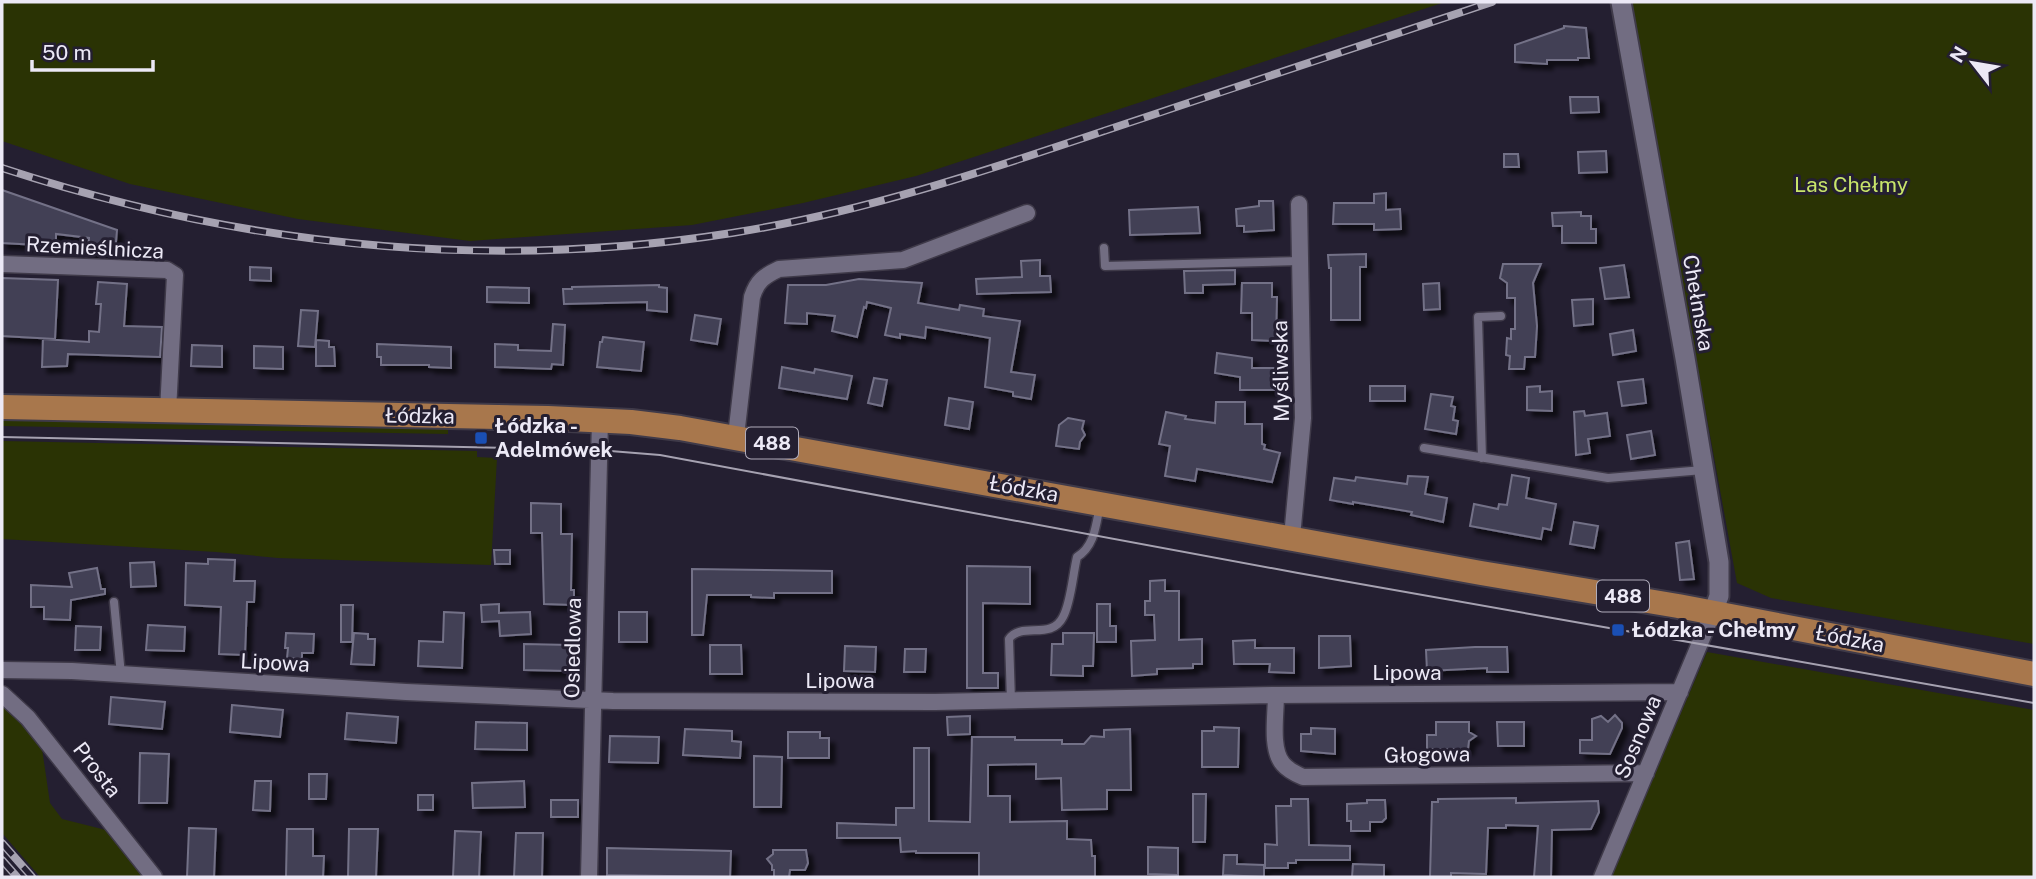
<svg xmlns="http://www.w3.org/2000/svg" width="2036" height="879" font-family="'Public Sans',sans-serif">
<style>
.green{fill:#2a3304}
.building{fill:#424054;stroke:#737187;stroke-width:2;filter:url(#shadow)}
.lines{fill:none;stroke-linecap:round;stroke-linejoin:round}
.service-casing{stroke:#3f3a49;stroke-width:11}
.minor-casing{stroke:#3f3a49;stroke-width:19}
.tertiary-casing{stroke:#3f3a49;stroke-width:23}
.primary-casing{stroke:#3f3a49;stroke-width:28}
.service{stroke:#726d82;stroke-width:8}
.minor{stroke:#726d82;stroke-width:16}
.tertiary{stroke:#726d82;stroke-width:19}
.primary{stroke:#a8774c;stroke-width:24}
.tram{stroke:#a6a2b1;stroke-width:2}
.rail-casing{stroke:#a6a2b1;stroke-width:8}
.rail{stroke:#241f31;stroke-width:5;stroke-dasharray:16;stroke-linecap:butt}
.transit-dot{fill:#1a4fb4;stroke:#241f31;stroke-width:2.5}
.labels{text-anchor:middle;stroke-width:6;stroke-linejoin:round;paint-order:stroke}
.shield{fill:#241f31;stroke:#b0acbb;stroke-width:2}
.shield-label{font-size:19px;font-weight:bold;fill:#ece9f6}
.park-label{font-size:21px;fill:#c8e46a;stroke:#241f31}
.street-label{font-size:21px;fill:#ece9f6;stroke:#241f31}
.poi-label{font-size:21px;font-weight:bold;fill:#ece9f6;stroke:#241f31;text-anchor:start}
</style>
<defs>
<filter id="shadow"><feDropShadow dx="5.5" dy="5.5" stdDeviation="2" flood-color="#0009"/></filter>
</defs>
<rect width="100%" height="100%" fill="#241f31"/>
<!-- green -->
<path class="green" d="M2,2H1445L916,176L803,203L692,225L470,241L298,219L130,184L2,141Z
M1631,2H2034V644L1771,598L1737,583Z
M2,418L448,428V434L2,426Z
M2,441L477,451V457L497,458L491,565L278,558L216,552L2,539Z
M1707,652L2034,710V877H1611Z
M2,701L41,742L50,803L62,819L110,831L144,877H40L2,833Z"/>
<!-- building -->
<path class="building" d="M1564,26L1586,28L1589,58H1578V60H1547V64L1515,62V45L1564,28Z
M1570,97H1598L1599,112L1571,113Z
M1606,151L1607,172L1579,173L1578,152Z
M1504,154H1518L1519,167H1504Z
M2,190L117,230L115,254H88L89,238L56,234V246L2,243Z
M1386,193V210L1400,209L1401,229L1374,230V224H1333L1334,203H1374V194Z
M1259,201H1273L1274,230L1244,232V226H1237L1236,209L1259,206Z
M1198,207L1200,233L1130,235L1129,210Z
M1581,212V216H1591V229H1596V243H1562V226H1553L1552,213Z
M1366,254V267H1360V320H1331V268H1329L1328,255Z
M1040,260V276H1050L1051,292L977,294L976,279L1022,277L1021,261Z
M1503,264H1541L1533,283L1537,326L1535,357H1525L1524,369H1509L1510,356L1506,355L1507,338L1511,339V329H1515V298H1507V283L1500,278Z
M1624,265L1629,297L1605,299L1600,268Z
M250,267L271,268V281L250,280Z
M1235,270V284L1203,285V293H1185L1184,271Z
M2,278L58,280L55,339L2,336Z
M859,279L922,283L918,303L959,310L960,305L984,309L983,316L1020,321L1011,372L1035,375L1031,399L1013,396V392L985,387L990,338L926,327L925,338L900,334V338L885,335L891,308L867,302L866,308L864,307L857,337L832,331L835,316L807,313V324L785,323L788,285H826Z
M98,282L127,284L124,326L162,327L160,357L68,354L67,366L42,367L43,339L89,342V331L99,332L101,304H96Z
M1242,283H1272V297H1277L1276,341L1252,340V313H1241Z
M1439,283L1440,309L1424,310L1423,284Z
M659,285V287L667,288V312L647,310V302L564,304L563,289H572V287Z
M487,287L529,288V303L487,302Z
M1593,299V324L1574,326L1572,300Z
M301,310L318,311L315,347L298,346Z
M695,315L721,319L717,344L691,340Z
M553,324L565,325L563,365L552,364L551,369L495,367V344L518,345V350L551,351Z
M1633,330L1636,351L1613,355L1610,334Z
M603,337L644,342L641,371L597,367L600,342H602Z
M316,340L329,341V347H334L335,366H316Z
M377,344L451,347V368L429,367V365H381V357H377Z
M192,345L222,346V367L191,366Z
M254,346L283,347V369L254,368Z
M1217,353L1252,358V368H1276V390H1240V377L1215,373Z
M782,367L814,373L815,369L852,376L847,399L779,388Z
M874,378L887,380L882,406L868,403Z
M1643,379L1646,403L1622,406L1618,382Z
M1370,386H1405V401H1370Z
M1540,386V392L1552,391V411L1527,410V387Z
M1431,394L1453,397L1451,406L1455,407L1453,420L1458,421L1456,434L1425,429Z
M949,398L973,402L969,429L945,425Z
M1216,402H1245V424H1262V444L1265,445L1264,449L1280,453L1272,482L1197,469L1195,481L1165,476L1170,446L1159,444L1166,412L1186,416L1185,419L1215,423Z
M1584,411L1585,416L1607,413L1610,436L1588,439L1590,453L1576,455L1574,412Z
M1068,418L1084,421L1082,429L1085,435L1080,442L1079,449L1056,446L1059,425Z
M1651,431L1655,455L1631,459L1627,435Z
M1512,475L1529,478L1526,498L1556,504L1551,530L1543,528L1541,539L1470,526L1474,504L1498,509L1499,504L1507,505Z
M1408,476L1428,477L1425,494L1447,498L1443,522L1411,515L1412,512L1353,502V504L1330,500L1334,478L1355,481L1356,477L1407,484Z
M531,503L561,504V534H572L571,590H574V605L544,604L542,533H531Z
M1574,522L1598,526L1594,548L1570,544Z
M1689,541L1694,579L1680,580L1676,543Z
M494,550H510V564H495Z
M208,559L235,560L234,581H255L254,602H247L245,655L219,654L221,607L185,605L186,563L208,564Z
M154,562L156,586L131,587L130,563Z
M967,566L1030,567V604L983,603V673H998V688H967Z
M97,568L101,589H105V594L71,600L70,620L44,619V607H31V585L72,587L69,573Z
M692,569L832,571V593H774V598L751,597V595H707L703,635H692Z
M1165,580V591H1179V640L1202,639V664H1193V668L1157,669V674L1132,676L1131,641L1155,640L1154,615H1145V601H1150V581Z
M499,604V613L530,612L531,634L500,636L499,621L482,622L481,605Z
M1097,604H1110V626H1116V642H1097Z
M341,605H353L352,642H341Z
M444,612L464,613L462,668L418,666L419,641L443,642Z
M619,612H647V642H619Z
M148,625L185,627L184,651L146,650Z
M76,626L101,627L100,650H75Z
M286,633L314,634L313,653H302V659L287,658L288,648H285Z
M354,633L368,634V639H375L374,665L351,664Z
M1063,633H1094L1093,666H1083V676L1051,675L1052,644H1063Z
M1319,636H1350L1351,666L1319,668Z
M1255,640V648H1294V673L1269,672L1270,664H1234L1233,641Z
M524,644L570,645L569,671L524,670Z
M710,645H741L742,674H710Z
M845,646L876,647L875,672L844,671Z
M1475,647H1507L1508,672H1487V668L1427,671L1426,650Z
M905,649H926L925,672H904Z
M111,697L165,702L162,729L109,724Z
M232,705L283,710L280,737L230,732Z
M347,713L398,717L396,743L345,739Z
M1615,715L1622,723V728L1610,754L1580,753V740H1592V719L1601,716L1608,722Z
M970,716V734L948,735L947,717Z
M476,722L527,723V750L475,749Z
M1436,722H1469V732L1476,736L1469,741L1468,749H1427V735H1436Z
M1497,722H1524V746H1498Z
M1214,727L1239,728L1238,767H1202V731H1214Z
M1311,728L1335,729V754L1301,751V734H1311Z
M685,729L732,731V741L741,742L740,758L683,755Z
M1130,729L1131,790H1107V809L1062,810L1061,778L1036,779V764L988,765V796H1010V822L1067,821V839L1091,840L1092,856H1095V877H979V853H916V851L901,852L900,838H837V823L896,825V808H914V748H929V821L970,822L972,737H1015V740H1062V744H1084L1091,736L1104,737V730Z
M788,732H820V738H829V758H788Z
M610,736L659,737L658,763L609,762Z
M140,753L169,754L167,803H139Z
M754,756L782,757L781,807H754Z
M309,774H327L326,799H309Z
M255,781H271L270,811L253,810Z
M524,781L525,807L473,808L472,783Z
M1193,794H1206L1205,842H1193Z
M418,795H433V810H418Z
M1516,798V803L1598,801L1599,812L1591,829L1552,830L1551,877H1534L1538,826L1506,825V828H1488L1486,874L1451,873V877H1430L1432,802H1438V799Z
M1291,799H1308L1309,845L1350,846V860H1296V863H1288V868H1265V844L1277,845L1276,806H1291Z
M551,800H578V817H551Z
M1367,800H1385L1386,818L1382,822H1370V831H1351V821H1347V804L1367,803Z
M189,828L216,829L214,877H187Z
M287,829H313V856H324L323,877H286Z
M349,829H378L376,877H348Z
M455,831L481,832L479,877H453Z
M516,833H543L542,877H514Z
M1148,847L1178,848V875L1148,874Z
M607,848L731,851L730,877L607,875Z
M773,850H806L808,863L805,870H790L789,877H774V870H772V865L767,859L773,854Z
M1224,855H1237V864L1264,865V877L1223,875Z
M1353,864L1384,865V877H1352Z"/>
<g class="lines">
<!-- service casing -->
<g class="service-casing">
<path id="service" d="M1104,248L1105,266L1300,261
M1424,448L1608,478L1703,470
M1482,458L1478,317L1501,316
M114,602L121,675
M1011,701L1009,639C1022,621 1051,641 1063,617C1071,603 1073,573 1077,557C1095,546 1096,524 1100,505"/>
</g>
<!-- minor casing -->
<g class="minor-casing">
<path id="minor" d="M2,264L167,270L175,275L168,411
M736,436L752,297C757,281 764,276 779,269L903,260L1027,213
M1292,537L1303,418L1299,204
M2,670L72,671L406,692L613,701L935,702L1276,695L1680,692
M2,694L28,718L154,877
M1276,695C1276,715 1270,749 1283,764C1288,770 1296,774 1303,777L1646,773
M589,877L600,420
M1602,877L1713,612"/>
</g>
<!-- tertiary casing -->
<g class="tertiary-casing">
<path id="tertiary" d="M1621,2L1685,358L1719,562V596L1713,612"/>
</g>
<!-- primary casing -->
<g class="primary-casing">
<path id="primary" d="M2,407L548,418L631,422L680,428L1481,573L1678,606L2034,674"/>
</g>
<!-- service -->
<use href="#service" class="service"/>
<!-- minor -->
<use href="#minor" class="minor"/>
<!-- tertiary -->
<use href="#tertiary" class="tertiary"/>
<!-- primary -->
<use href="#primary" class="primary"/>
<!-- tram -->
<path class="tram" d="M2,437L598,450L660,455L1298,573L2034,703"/>
<!-- rail casing -->
<g class="rail-casing">
<path id="rail" d="M2,168C241,246 483,272 732,233C860,213 982,172 1104,131C1234,88 1363,45 1492,2
M2,843L32,877
M2,860L17,877"/>
</g>
<!-- rail -->
<use href="#rail" class="rail"/>
</g>
<!-- markers -->
<g class="transit-dot">
<rect x="474" y="431" width="14" height="14" rx="3.5"/>
<rect x="1611" y="623" width="14" height="14" rx="3.5"/>
</g>
<g class="labels">
<!-- shield labels -->
<g class="shield">
<rect x="746" y="427.5" width="52" height="31" rx="5"/>
<rect x="1597" y="580.5" width="52" height="31" rx="5"/>
</g>
<g class="shield-label">
<text x="772" y="450">488</text>
<text x="1623" y="603">488</text>
</g>
<!-- park labels -->
<g class="park-label">
<text x="1851" y="192">Las Chełmy</text>
</g>
<!-- street labels -->
<g class="street-label">
<text transform="translate(95 248) rotate(3)" y="7">Rzemieślnicza</text>
<text transform="translate(1698 303) rotate(80)" y="7">Chełmska</text>
<text transform="translate(1281 371) rotate(-91)" y="7">Myśliwska</text>
<text transform="translate(420 416) rotate(1)" y="7">Łódzka</text>
<text transform="translate(1024 489) rotate(10)" y="7">Łódzka</text>
<text transform="translate(1850 639) rotate(11)" y="7">Łódzka</text>
<text transform="translate(573 648) rotate(-89)" y="7">Osiedlowa</text>
<text transform="translate(275 663) rotate(3)" y="7">Lipowa</text>
<text x="1407" y="680">Lipowa</text>
<text x="840" y="688">Lipowa</text>
<text transform="translate(1638 737) rotate(-67)" y="7">Sosnowa</text>
<text transform="translate(1427 755) rotate(-1)" y="7">Głogowa</text>
<text transform="translate(97 770) rotate(52)" y="7">Prosta</text>
</g>
<!-- poi labels -->
<g class="poi-label">
<text x="495" y="433">Łódzka -<tspan x="495" dy="24">Adelmówek</tspan></text>
<text x="1632" y="637">Łódzka - Chełmy</text>
</g>
</g>
<!-- border -->
<rect width="2036" height="879" fill="none" stroke="#ece9f6" stroke-width="7"/>
<!-- north arrow -->
<g transform="translate(1973 63) rotate(301)" stroke="#241f31" stroke-width="5" paint-order="stroke">
<path d="M0-5L12 26L0 18L-12 26Z" fill="#ece9f6"/>
<text y="-10" font-size="19" font-weight="bold" text-anchor="middle" fill="#ece9f6">N</text>
</g>
<!-- scale -->
<path d="M32 60v10h121v-10" fill="none" stroke="#ece9f6" stroke-width="3.5"/>
<text x="42" y="60" font-size="21" fill="#ece9f6" stroke="#241f31" stroke-width="5" paint-order="stroke">50 m</text>
</svg>
